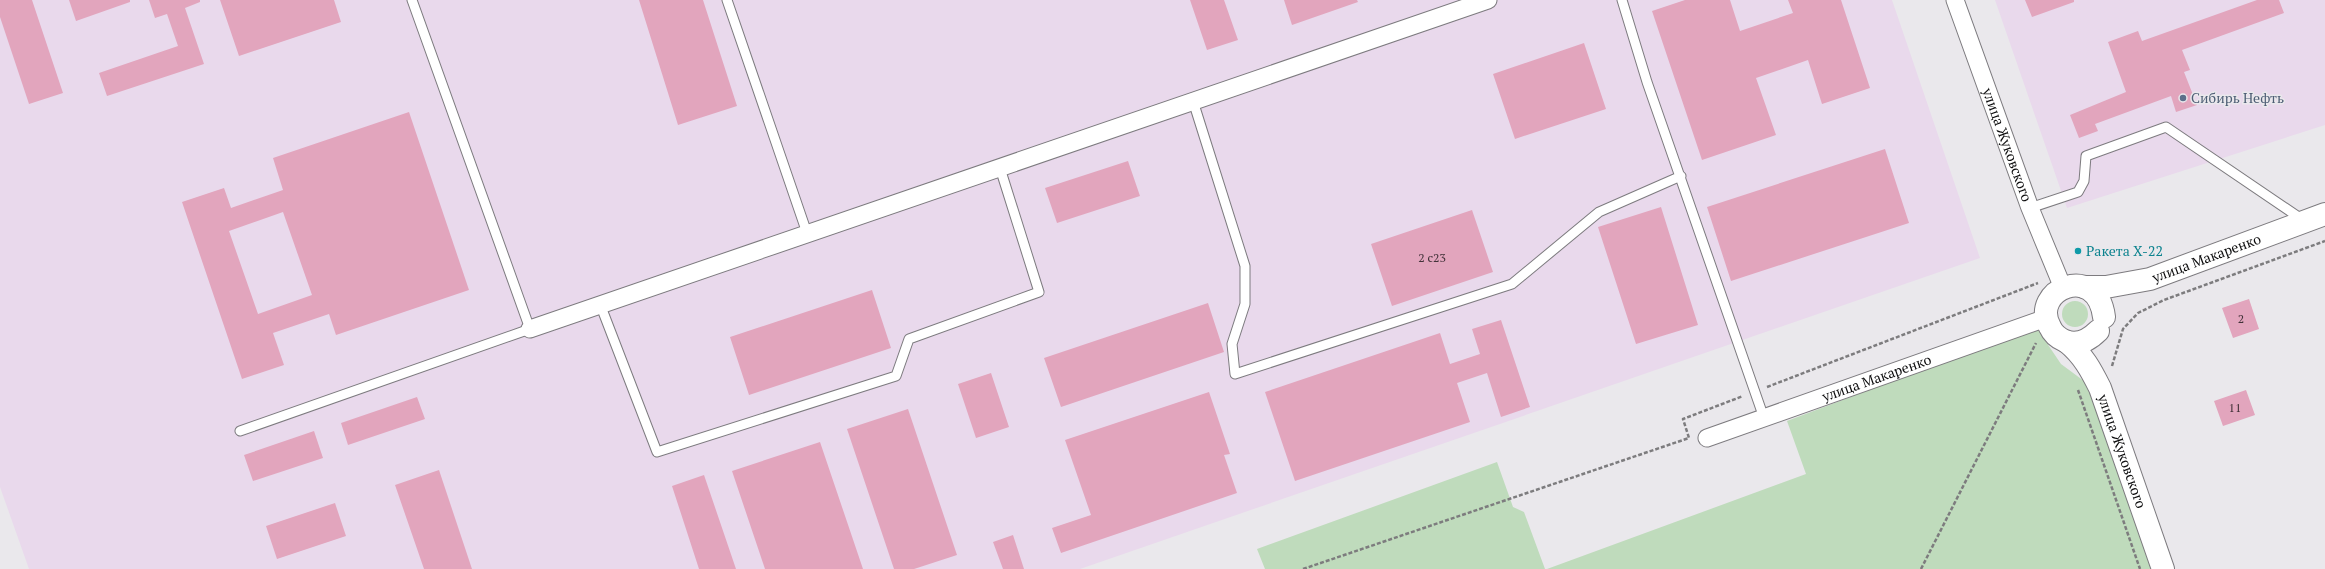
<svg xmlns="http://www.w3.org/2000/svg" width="2325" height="569" font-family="'PT Serif',serif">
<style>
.industrial{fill:#e9d9ec}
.green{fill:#bfdbbc}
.building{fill:#e2a5bd;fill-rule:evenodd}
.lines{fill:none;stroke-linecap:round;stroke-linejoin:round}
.lane-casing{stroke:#7d7b7f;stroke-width:11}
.street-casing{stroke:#7d7b7f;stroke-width:19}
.secondary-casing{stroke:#7d7b7f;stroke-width:24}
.path{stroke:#7d7c7e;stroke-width:2.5;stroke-dasharray:4 2;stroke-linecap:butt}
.lane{stroke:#fff;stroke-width:9}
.street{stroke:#fff;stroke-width:17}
.secondary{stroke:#fff;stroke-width:22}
.service-dot{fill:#5c6f8a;stroke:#eae8ec;stroke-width:1.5}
.culture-dot{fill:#0f9aa8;stroke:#eae8ec;stroke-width:1.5}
.labels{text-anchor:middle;stroke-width:3;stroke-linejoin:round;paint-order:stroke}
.number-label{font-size:12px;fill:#423239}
.service-label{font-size:14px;fill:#4e5e75;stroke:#eae8ec;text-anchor:start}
.street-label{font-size:14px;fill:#0c0c0d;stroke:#eae8ec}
.culture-label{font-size:14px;fill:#0d838f;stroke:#eae8ec;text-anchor:start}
</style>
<rect width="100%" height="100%" fill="#eae8ec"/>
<!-- industrial -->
<path class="industrial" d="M0,0H1892L1980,258L1080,569H29L0,487Z
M1995,0H2325V125L2067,208Z"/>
<!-- green -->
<path class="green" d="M2062 314a13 13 0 1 1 26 0a13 13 0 1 1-26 0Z
M2036,327L2061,364L2088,384L2151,569H1547L1806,474L1787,421Z
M1497,462L1513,507L1524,512L1545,569H1265L1257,549Z"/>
<!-- building -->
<path class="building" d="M0,0H32L63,93L29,104L0,17Z
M69,0H130V2L76,21Z
M149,0H200V2L185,8L204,64L107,96L99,73L178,46L167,14L155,18Z
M220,0H334L341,22L239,56Z
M639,0H703L737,106L678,125Z
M1190,0H1224L1238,40L1207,50Z
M1284,0H1357L1358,2L1292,25Z
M1685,0H1730L1740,31L1793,13L1788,0H1841L1870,88L1822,104L1808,60L1756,78L1776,135L1702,160L1652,11Z
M2025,0H2074V2L2032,17Z
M2257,0H2279L2284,13L2182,50L2190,70L2184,72L2197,105L2176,112L2171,96L2095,124L2098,131L2079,138L2070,115L2126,92L2108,42L2138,31L2142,41Z
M1584,43L1606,109L1515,139L1493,74Z
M409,112L469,290L336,335L329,314L273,333L284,365L242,379L182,202L224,188L231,208L283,190L273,158ZM283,212L312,295L258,314L229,231Z
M1885,149L1909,223L1731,281L1707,207Z
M1128,161L1140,196L1057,223L1045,188Z
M1661,207L1698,325L1636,344L1598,227Z
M1472,210L1493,272L1392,306L1371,244Z
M872,290L891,348L749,395L730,337Z
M2249,299L2259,329L2233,338L2222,308Z
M1208,303L1224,352L1061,407L1044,358Z
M1501,320L1530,407L1501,417L1487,373L1457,383L1470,422L1295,481L1265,392L1440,333L1450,364L1480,354L1472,329Z
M991,373L1009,427L976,438L958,384Z
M2246,390L2255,415L2223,426L2214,401Z
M1209,392L1230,454L1224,455L1237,493L1061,553L1052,528L1091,515L1065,440Z
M417,397L425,419L348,445L341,423Z
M908,409L957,555L914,569H894L847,429Z
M314,431L323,458L253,481L244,455Z
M820,442L863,569H765L732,471Z
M439,470L472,569H424L395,485Z
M704,475L736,569H699L672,486Z
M335,503L346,536L277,559L266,526Z
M1013,535L1024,569H1003L993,542Z"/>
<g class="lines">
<!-- lane casing -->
<g class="lane-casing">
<path id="lane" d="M727,0L807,233
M1622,0L1647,82L1764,418
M1193,101L1245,266V304L1232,344L1235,374L1512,284L1599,212L1681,176
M2030,208L2078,192L2084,181L2086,156L2166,127L2303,220
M600,304L657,452L896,376L909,339L1039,292L1000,168
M240,431L530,329L412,0"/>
</g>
<!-- street casing -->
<g class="street-casing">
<g id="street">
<path id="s1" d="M1955,0L2030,208L2063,288"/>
<path d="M530,329L1488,0"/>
<path id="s2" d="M1707,438L2046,318"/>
</g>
</g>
<!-- secondary casing -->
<g class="secondary-casing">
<g id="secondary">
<path id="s3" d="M2084,287H2106L2150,279L2325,214"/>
<path d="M2098,331C2089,340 2078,346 2065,341C2058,338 2053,334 2050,327C2029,290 2097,261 2104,317"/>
<path id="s4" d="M2067,342C2083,355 2091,370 2100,388L2163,569"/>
</g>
</g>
<!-- path -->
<path class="path" d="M2112,366L2123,329L2138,313L2164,300L2325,241
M1767,387L2038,283
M2078,390L2140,569
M1303,569L1689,438L1683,419L1743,396
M1921,569L2036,343"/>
<!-- lane -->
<use href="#lane" class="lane"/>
<!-- street -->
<use href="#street" class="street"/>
<!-- secondary -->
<use href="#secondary" class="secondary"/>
</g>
<!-- markers -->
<circle class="service-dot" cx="2183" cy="98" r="4"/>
<circle class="culture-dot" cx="2078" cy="251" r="4"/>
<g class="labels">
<!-- number labels -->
<g class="number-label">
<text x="1432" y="262">2 с23</text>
<text x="2241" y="323">2</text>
<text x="2235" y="412">11</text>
</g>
<!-- service labels -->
<g class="service-label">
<text x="2191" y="103">Сибирь Нефть</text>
</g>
<!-- street labels -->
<g class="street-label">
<text dy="5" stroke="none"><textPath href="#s1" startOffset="154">улица Жуковского</textPath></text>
<text dy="5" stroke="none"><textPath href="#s3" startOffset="127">улица Макаренко</textPath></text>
<text dy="5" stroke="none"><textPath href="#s2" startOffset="180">улица Макаренко</textPath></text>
<text dy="5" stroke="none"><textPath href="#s4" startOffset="124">улица Жуковского</textPath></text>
</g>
<!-- culture labels -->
<g class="culture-label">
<text x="2086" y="256">Ракета Х-22</text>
</g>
</g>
</svg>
